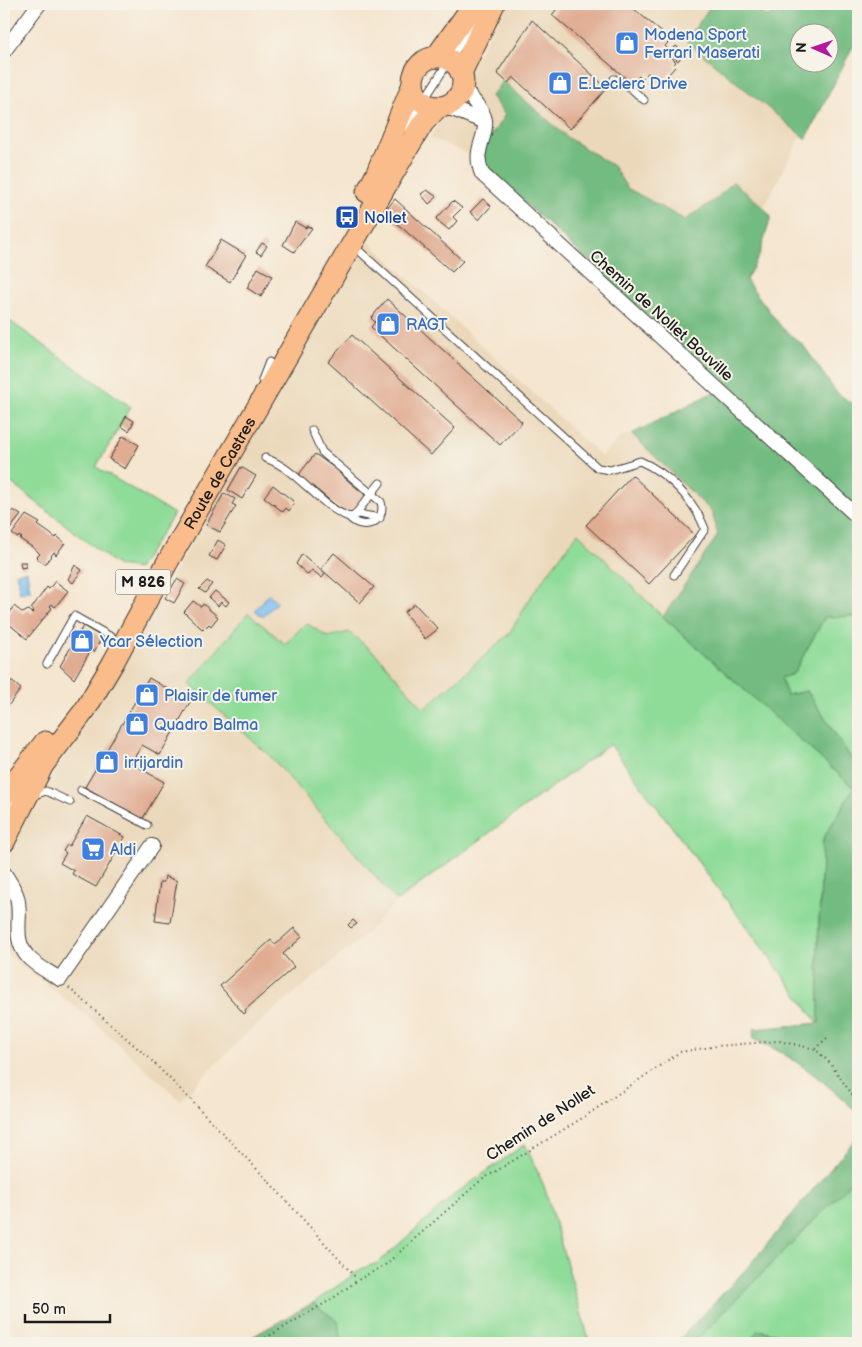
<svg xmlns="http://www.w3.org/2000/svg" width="862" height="1347" font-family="'Balsamiq Sans',sans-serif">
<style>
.built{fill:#ebd8ba}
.green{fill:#8fdc99;stroke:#567c5a}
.forest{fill:#73bc81;stroke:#486c4e;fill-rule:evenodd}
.water{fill:#7abdf0;stroke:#4b6c86}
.building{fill:#e0ac92}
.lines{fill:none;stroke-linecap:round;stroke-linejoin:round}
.service-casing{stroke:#3d3a37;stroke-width:9}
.minor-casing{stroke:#3d3a37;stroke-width:16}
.primary-casing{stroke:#3d3a37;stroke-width:23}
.path{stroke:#3d3a37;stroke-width:2;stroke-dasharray:1 4;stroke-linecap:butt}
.service{stroke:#fff;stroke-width:7}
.minor{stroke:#fff;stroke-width:14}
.primary{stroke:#f9bc8a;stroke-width:21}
.labels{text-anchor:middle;stroke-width:4;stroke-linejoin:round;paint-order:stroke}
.shield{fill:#f7f3e8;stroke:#5e5c59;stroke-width:1}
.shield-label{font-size:15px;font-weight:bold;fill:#1c1c1c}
.shop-label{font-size:16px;fill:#366cbe;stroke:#f7f3e8;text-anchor:start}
.transit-label{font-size:16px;fill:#164399;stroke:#f7f3e8;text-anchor:start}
.street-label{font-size:16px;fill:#1c1c1c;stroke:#f7f3e8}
</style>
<rect width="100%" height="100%" fill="#f7f3e8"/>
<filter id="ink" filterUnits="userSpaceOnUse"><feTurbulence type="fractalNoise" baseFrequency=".02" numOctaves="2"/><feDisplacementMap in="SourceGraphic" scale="10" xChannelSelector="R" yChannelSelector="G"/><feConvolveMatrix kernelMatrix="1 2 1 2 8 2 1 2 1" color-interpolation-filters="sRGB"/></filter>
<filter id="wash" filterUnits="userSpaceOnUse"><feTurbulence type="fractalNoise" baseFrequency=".0096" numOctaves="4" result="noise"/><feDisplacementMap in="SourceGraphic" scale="20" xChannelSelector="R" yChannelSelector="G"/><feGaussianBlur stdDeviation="1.12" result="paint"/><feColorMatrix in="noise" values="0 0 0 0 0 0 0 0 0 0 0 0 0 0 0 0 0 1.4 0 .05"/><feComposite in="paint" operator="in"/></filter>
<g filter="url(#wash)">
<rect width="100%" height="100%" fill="#f5e6d0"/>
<!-- built -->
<path class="built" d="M506,4H712L686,41L801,136L764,207L759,205L733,183L716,199L686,220L627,188L613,166L568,138L503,82L505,115L489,139L482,160L430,138Z
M744,4H777L769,17Z
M367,240L602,457L621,436L632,434L712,512L718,535L663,617L578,533L534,592L509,634L424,710L377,655L328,637L285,644L247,613L189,684L272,758L397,901L359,940L249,1031L180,1100L93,1021L4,951V865L18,831L90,716Z"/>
<!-- green -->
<path class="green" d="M4,317L131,407L96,467L174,514L138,569L118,566L4,477Z
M578,533L663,617L854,788L823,839L818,942L819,1024L610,744L397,901L272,758L189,684L248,613L285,644L306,623L328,637L349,632L377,655L424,709L509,634L534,592Z
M858,616V762L857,767L807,691L787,695L780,678L793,674L825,617Z
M525,1144L544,1186L590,1343H341L337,1321L313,1303L363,1268L378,1263L455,1194Z
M858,1173V1343H785L778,1334L758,1331L748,1343H694Z"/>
<!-- forest -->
<path class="forest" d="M712,4H744L769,17L777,4H858V41L851,50L806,139L686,41ZM800,32H830V62H800Z
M503,81L568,138L613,166L627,188L685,220L716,199L733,182C745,193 762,203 771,217L759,256L746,280L782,328L803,345L836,392L858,408V510L544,220L492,175L482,160L489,139L505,115L491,96Z
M714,392L858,513V616L825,617L793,674L781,678L787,695L807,691L858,769V933L850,938C854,951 854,962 858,975V1113C826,1083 795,1056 753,1039L754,1029L819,1023L818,942L823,839L854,788L663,617L718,535L712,512L632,434Z
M858,1136V1173L846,1188L694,1343H676L747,1268Z
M313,1303L338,1321L341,1343H241Z
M758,1330L778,1334L785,1343H748Z"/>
<!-- water -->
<path class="water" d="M27,571L30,591L20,593L16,573Z
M269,594L277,602L263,617L255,610Z"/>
<g id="blocks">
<!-- building -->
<path class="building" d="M561,4H628L671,40L665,46L668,49L666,52L676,62L673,65L675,67L661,83L648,73L642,79L639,76L637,78L640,81L635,86L552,15Z
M532,20L607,88L570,129L513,77L508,83L497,73Z
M676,46L684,53L678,61L670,53Z
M427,190L437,197L429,204L421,194Z
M395,199L463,261L452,272L384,212Z
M483,199L491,206L479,220L470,212Z
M453,201L462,208L453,217L457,221L449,230L436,219Z
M295,222L306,228L307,226L312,228L294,252L283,245Z
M221,240L246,255L230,282L205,267Z
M262,243L267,246L261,255L256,252Z
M258,268L272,276L261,297L247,288Z
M387,299L522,422L500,445L371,327L375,322L371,318Z
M352,335L455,428L431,455L328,362Z
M126,416L134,421L129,431L121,426Z
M123,436L139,445L125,469L109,459Z
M315,454L340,472L339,473L364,494L365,497L352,513L347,511L345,513L300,476V473Z
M241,467L256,476L242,499L228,490Z
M632,475L695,535L649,584L586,525Z
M273,485L293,501L294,504L289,511L286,508L283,512L264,497Z
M224,493L235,499L232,504L236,506L220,532L206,525Z
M13,510L21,515L6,534L4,532V521Z
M26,515L40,523L38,525L56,538L57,536L65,543L56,555L54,552L45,564L36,558L40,554L35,549L20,539L22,538L19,536L18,538L12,534Z
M218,540L226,545L217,560L209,556Z
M334,553L374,587L360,603L321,569Z
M302,554L325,574L322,578L312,570L308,575L296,564Z
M20,562H26V567L21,568Z
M75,565L82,570L73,583L68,579Z
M177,579L185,584L174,603L165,598Z
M55,581L68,591L55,607L52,604L50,606L52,608L27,639L4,620V613L5,611L9,614L14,606L23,613L28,610L32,613L34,611L31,609L47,587L49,589Z
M207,581L212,584L205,593L199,589Z
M215,591L229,602L226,606L221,602L218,606L209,598Z
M193,601L201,607L203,604L218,617L211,626L209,624L203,630L184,612Z
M415,604L438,629L425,639L404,612Z
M83,626L102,637L94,652L91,650L74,679L60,666Z
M4,675L21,689L4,711Z
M149,678L190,702L160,755L142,745L131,763L164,782L142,820L85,787Z
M87,816L125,837L96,887L72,874L74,871L60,863L66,853L63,851L67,845L69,846Z
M165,876L177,881L170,923L155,921L160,882H164Z
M353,920L357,924L351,928L348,925Z
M294,928L302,937L283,954L294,967L245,1010L246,1012L244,1014L220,986L271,940L275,945Z"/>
</g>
</g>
<g filter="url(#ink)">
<use href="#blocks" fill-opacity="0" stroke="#3d3a37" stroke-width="1"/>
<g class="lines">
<!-- service casing -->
<g class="service-casing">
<path id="service" d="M614,79L626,84L644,100
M406,128L476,19
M355,247L598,468L610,470L640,461C668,473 694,500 705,529L674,575
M262,380L269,362
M312,430L322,452L381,502C387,523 362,532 349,517
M265,458C298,469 317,505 349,517L354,516L380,483
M354,516L358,514L380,518
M47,664L74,616L113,638
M81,790L147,825
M34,795L46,791L70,802
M4,814L18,793"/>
</g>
<!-- minor casing -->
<g class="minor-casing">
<path id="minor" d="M4,51L39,4
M462,84C468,97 483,108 485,120C487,140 472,149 482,174L858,517
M443,107C459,109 470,118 485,121
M4,873C8,880 15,889 17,897C23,919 11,937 28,957C36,966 49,972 60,979L152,846"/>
</g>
<!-- primary casing -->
<g class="primary-casing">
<g id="primary">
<path d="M436,57L474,4"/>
<circle cx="438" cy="82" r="25"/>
<path d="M461,73L494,4"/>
<path d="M367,192L376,175L413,84"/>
<path d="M4,795L45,742"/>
<path id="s1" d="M4,842L43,765L85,710L113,663L167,563L409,146L423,123L438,107"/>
</g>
</g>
<!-- path -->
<path class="path" d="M69,988L150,1059L188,1097L272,1185L357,1279
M815,1049L829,1036
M257,1343L332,1299L358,1280L385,1265L480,1181L584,1117L680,1052L717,1046L779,1041L815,1049L830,1063L855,1099L858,1101"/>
<!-- service -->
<use href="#service" class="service"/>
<!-- minor -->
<use href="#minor" class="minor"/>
<!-- primary -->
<use href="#primary" class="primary"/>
</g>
</g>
<!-- icons -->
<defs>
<g id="shop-square" transform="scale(1.25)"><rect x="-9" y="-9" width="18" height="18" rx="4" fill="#3f7fe0" stroke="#f7f3e8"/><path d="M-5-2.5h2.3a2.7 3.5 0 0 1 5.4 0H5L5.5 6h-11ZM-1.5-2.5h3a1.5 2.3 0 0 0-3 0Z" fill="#fff"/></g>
<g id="bus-square" transform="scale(1.25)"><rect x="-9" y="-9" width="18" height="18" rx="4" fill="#1a4fb4" stroke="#f7f3e8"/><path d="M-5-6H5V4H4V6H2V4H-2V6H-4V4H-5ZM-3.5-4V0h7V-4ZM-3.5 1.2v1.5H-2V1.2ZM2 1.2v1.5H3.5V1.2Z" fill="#fff"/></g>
<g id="supermarket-square" transform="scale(1.25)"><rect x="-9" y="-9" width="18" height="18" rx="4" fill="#3f7fe0" stroke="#f7f3e8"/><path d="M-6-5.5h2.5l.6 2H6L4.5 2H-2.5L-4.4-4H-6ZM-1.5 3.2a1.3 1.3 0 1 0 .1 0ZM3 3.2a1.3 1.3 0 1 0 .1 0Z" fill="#fff"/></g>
</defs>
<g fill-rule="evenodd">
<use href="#shop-square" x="627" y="43"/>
<use href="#shop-square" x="560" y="83"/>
<use href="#bus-square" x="347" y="217"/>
<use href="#shop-square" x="388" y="324"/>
<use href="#shop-square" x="82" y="641"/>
<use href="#shop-square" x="147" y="695"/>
<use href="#shop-square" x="137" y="724"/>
<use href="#shop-square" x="107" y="762"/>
<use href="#supermarket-square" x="93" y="849"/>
</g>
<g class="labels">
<!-- shield labels -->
<rect class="shield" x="115.5" y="569.5" width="55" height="25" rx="4"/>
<g class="shield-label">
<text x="143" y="587">M 826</text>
</g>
<!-- shop labels -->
<g class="shop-label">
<text x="644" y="40">Modena Sport<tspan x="644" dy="18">Ferrari Maserati</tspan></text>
<text x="578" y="89">E.Leclerc Drive</text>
<text x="406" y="330">RAGT</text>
<text x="100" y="647">Ycar Sélection</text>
<text x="164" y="701">Plaisir de fumer</text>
<text x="154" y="730">Quadro Balma</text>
<text x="124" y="768">irrijardin</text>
<text x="110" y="855">Aldi</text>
</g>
<!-- transit labels -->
<g class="transit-label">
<text x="364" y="223">Nollet</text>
</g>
<!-- street labels -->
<g class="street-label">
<text transform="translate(662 315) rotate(42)" y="6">Chemin de Nollet Bouville</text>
<text dy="6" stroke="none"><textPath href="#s1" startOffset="428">Route de Castres</textPath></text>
<text transform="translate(540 1122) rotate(-33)" y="6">Chemin de Nollet</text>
</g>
</g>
<!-- margin -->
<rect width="862" height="1347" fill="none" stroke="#f7f3e8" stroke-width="20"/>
<!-- north arrow -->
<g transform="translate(814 48) rotate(272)"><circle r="24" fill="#f7f3e8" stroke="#9f9d96"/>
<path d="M0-4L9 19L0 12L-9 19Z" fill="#b5179e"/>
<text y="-8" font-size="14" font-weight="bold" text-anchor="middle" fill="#1c1c1c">N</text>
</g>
<!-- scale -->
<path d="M25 1314v8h85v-8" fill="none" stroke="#1c1c1c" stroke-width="2.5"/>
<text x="32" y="1314" font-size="15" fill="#1c1c1c" stroke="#f7f3e8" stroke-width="4" paint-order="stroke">50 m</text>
</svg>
